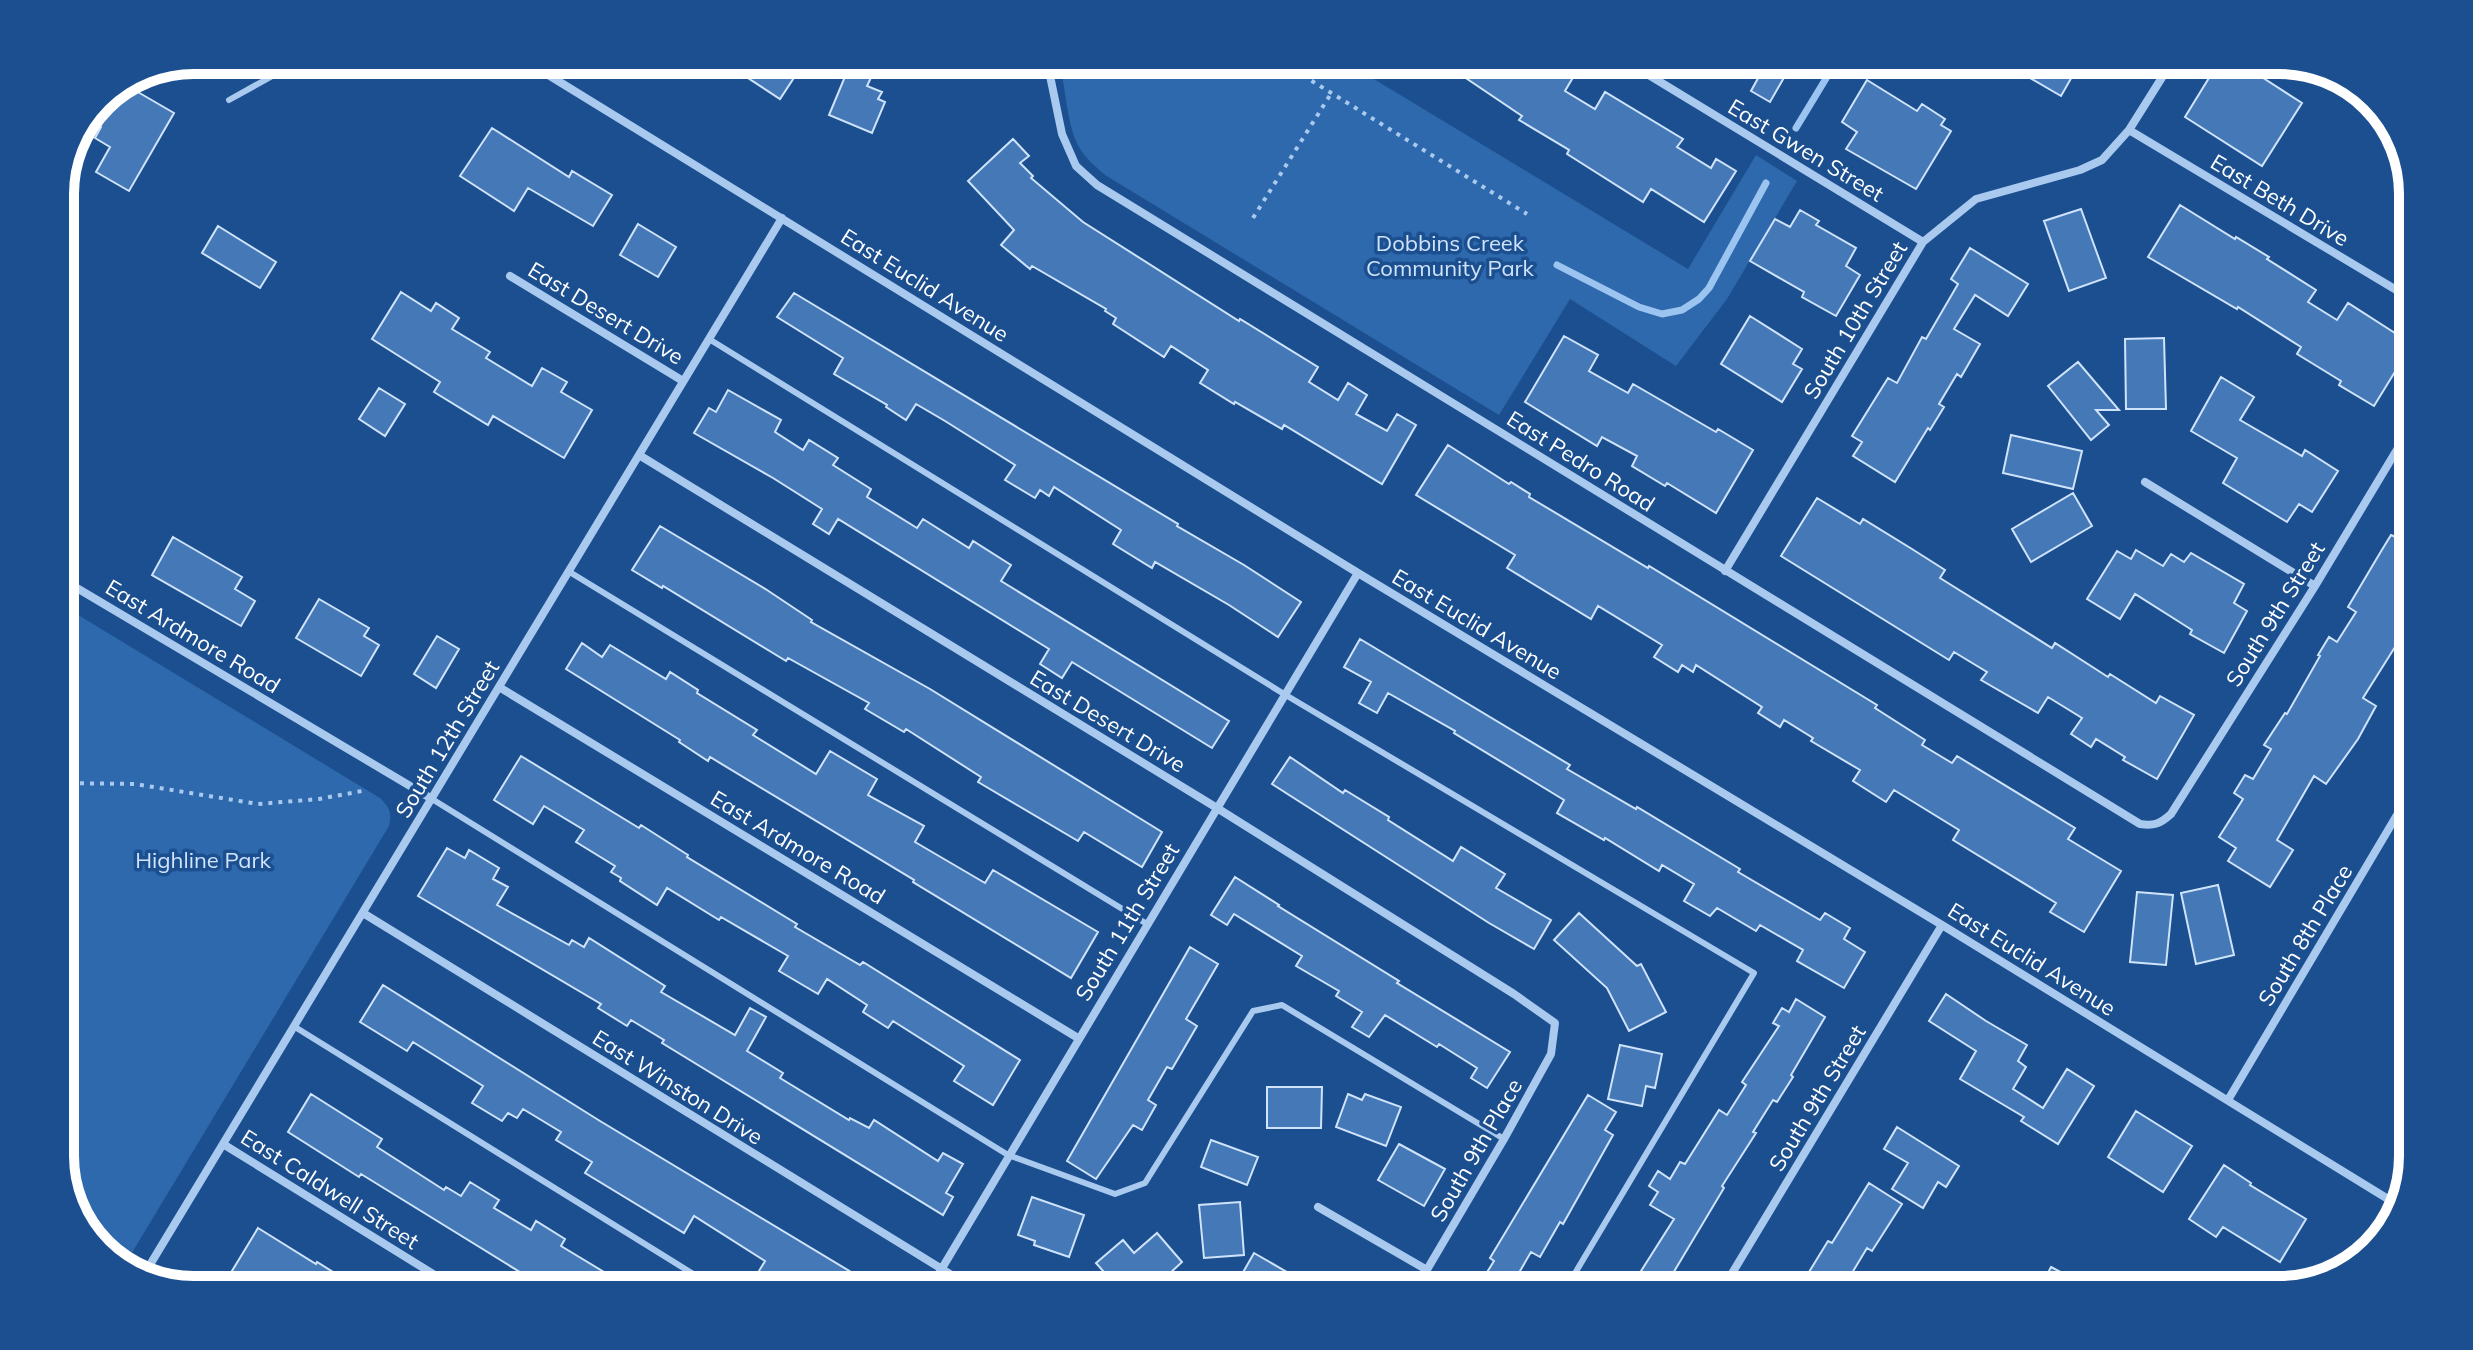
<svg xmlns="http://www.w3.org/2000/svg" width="2473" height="1350" font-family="Mulish,sans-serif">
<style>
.green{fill:#2e69ad}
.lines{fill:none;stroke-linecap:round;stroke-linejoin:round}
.stream{stroke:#9cc4f0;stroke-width:7}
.building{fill:#4478b7;stroke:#cfe3fa;stroke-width:2}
.path{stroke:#a9c9ee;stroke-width:4;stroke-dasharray:4 6;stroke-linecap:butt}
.lane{stroke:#a9c9ee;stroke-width:6}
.street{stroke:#a9c9ee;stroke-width:8}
.labels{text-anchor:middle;stroke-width:7;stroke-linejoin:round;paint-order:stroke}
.street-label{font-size:22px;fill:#fff;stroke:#1b4f8f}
.park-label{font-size:22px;fill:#cfe3fa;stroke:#1b4f8f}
.rim{fill:none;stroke:#fff;stroke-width:10}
</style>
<rect width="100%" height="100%" fill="#1b4f8f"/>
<!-- green -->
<path class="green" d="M1349,64L1688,269L1756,155L1797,181L1727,299L1676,366L1570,299L1499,415L1105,175C1096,167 1085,158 1079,147C1067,126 1066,90 1060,66Z
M60,604L380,798C390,808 392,813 389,826L124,1266L82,1230L60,1165Z"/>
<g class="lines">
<!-- stream -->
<path class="stream" d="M1796,128L1836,62
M1557,265L1639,307L1662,314L1682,310L1699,299L1709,288L1766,183"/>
</g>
<!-- building -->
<path class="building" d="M2220,60H2239L2258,72L2257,74L2302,103L2262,166L2185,117Z
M2001,61H2081L2061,96Z
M1767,62H1793L1770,102L1751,91Z
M1558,63L1575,74L1565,91L1595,109L1605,92L1683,139L1677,147L1711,168L1716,159L1736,171L1704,222L1651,189L1643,202L1567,154L1569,150L1519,120L1522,116L1445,64Z
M731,67H801L780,99Z
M849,67H876L867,86L882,92L878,99L885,102L872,133L829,115Z
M1867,80L1917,111L1922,104L1945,119L1941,125L1951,131L1916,189L1846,149L1857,132L1842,122Z
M124,84L174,113L129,191L96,172L110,147L95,138L101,127L90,120L100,99L109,93L116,97Z
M492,128L569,177L572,171L612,195L593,226L528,188L514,211L460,176Z
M1013,139L1029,156L1020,163L1033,176L1031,178L1083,222L1239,321L1240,319L1318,367L1309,382L1338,400L1348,383L1367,395L1356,414L1387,431L1397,414L1416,425L1382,484L1284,425L1282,429L1235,402L1234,404L1200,383L1208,370L1171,346L1164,357L1113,324L1116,318L1105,311L1106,309L1032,266L1030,269L1001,245L1014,230L968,181Z
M2180,205L2235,239L2236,237L2269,257L2267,259L2316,290L2308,302L2337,320L2348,303L2412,344L2374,406L2339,385L2341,381L2297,354L2301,347L2238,307L2237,309L2148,257Z
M2081,209L2106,278L2069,291L2044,221Z
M1800,210L1819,221L1816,225L1856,248L1846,266L1860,275L1836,316L1802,297L1804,292L1750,261L1775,219L1790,227Z
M638,224L676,247L658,277L620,255Z
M218,226L276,262L260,288L202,253Z
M1970,248L2028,284L2008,316L1975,295L1954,329L1980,344L1961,377L1957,374L1939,404L1944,407L1930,430L1928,428L1895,482L1853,456L1862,442L1852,436L1888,378L1897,383L1922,337L1926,339L1958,284L1951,279Z
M401,292L431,311L436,303L459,318L452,329L490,352L486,358L532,386L542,368L567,382L561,392L592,410L564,458L493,416L488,425L434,392L440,382L372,339Z
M794,293L1178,524L1177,526L1244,565L1301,602L1278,637L1229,605L1155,562L1152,568L1113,544L1121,530L1054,487L1049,496L1040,490L1035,498L1005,480L1015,465L945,421L916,404L906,420L886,407L887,405L834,374L843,358L777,317Z
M1750,316L1802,349L1793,364L1802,369L1782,402L1721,364Z
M1564,336L1598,355L1589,371L1628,393L1633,384L1716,432L1718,429L1753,450L1716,513L1667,483L1665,486L1632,466L1637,456L1602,437L1597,446L1525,402Z
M2164,338L2166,409H2126L2125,339Z
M2078,362L2119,410H2096L2109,425L2091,440L2048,386Z
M2221,377L2254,397L2240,420L2302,456L2305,450L2338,471L2312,512L2299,504L2287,522L2223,483L2237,458L2191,431Z
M379,388L405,404L385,436L359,419Z
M728,390L781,420L775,432L803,450L809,440L838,458L833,465L871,489L867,497L917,528L923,519L969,548L973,541L1011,565L1001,581L1229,721L1212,748L1072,662L1062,678L1040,664L1049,649L838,519L829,534L813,524L822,509L773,478L694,433L709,408L716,412Z
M2011,435L2082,451L2073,489L2003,473Z
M1448,445L1509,484L1511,482L1530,494L1529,497L1648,568L1649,566L1877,705L1875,708L1925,740L1922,745L1952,763L1957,756L2075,828L2068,839L2121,871L2084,932L2050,912L2056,903L1953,840L1959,830L1894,790L1886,802L1853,781L1860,770L1811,741L1813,738L1784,720L1780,727L1758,713L1762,707L1696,665L1693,672L1682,665L1678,672L1654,657L1662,645L1598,606L1591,619L1507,568L1515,555L1416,495Z
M2073,493L2092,526L2031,562L2012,529Z
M1817,498L1860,524L1863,519L1912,549L1945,570L1940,578L2052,648L2055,643L2108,677L2110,674L2156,703L2160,696L2194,715L2157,779L2123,760L2125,757L2096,739L2091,747L2071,734L2082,718L2048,697L2038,713L1981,680L1987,672L1954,652L1949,660L1781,556Z
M2413,515V647L2400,639L2363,698L2376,706L2358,739L2326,784L2314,776L2277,840L2293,850L2270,887L2228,861L2236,848L2219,837L2243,799L2234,793L2245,775L2253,779L2271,749L2264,745L2285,713L2287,714L2320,656L2318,655L2329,637L2337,642L2356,612L2348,607L2380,553L2391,535L2398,538Z
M660,526L767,590L812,620L811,622L930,689L1162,832L1142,867L1084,832L1078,841L978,782L981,777L906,729L904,732L865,709L869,703L788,658L786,661L663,586L662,588L632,570Z
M173,537L242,577L235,589L255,601L241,626L152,575Z
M2136,550L2163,566L2171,554L2184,562L2191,553L2244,584L2234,603L2247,611L2224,653L2190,634L2192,630L2135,594L2120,619L2087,599L2117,551L2131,559Z
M319,599L369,628L364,636L379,645L361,676L296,638Z
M437,636L459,649L436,688L414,674Z
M1360,639L1570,765L1567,769L1636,809L1637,807L1740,869L1738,872L1820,920L1825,913L1850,928L1844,939L1865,952L1844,988L1797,961L1803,950L1760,925L1756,931L1717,908L1710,916L1684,901L1694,884L1662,865L1659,871L1605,838L1604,840L1557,813L1564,800L1454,733L1455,731L1388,693L1377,713L1359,703L1371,682L1344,667Z
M582,643L602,657L610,645L666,679L670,672L698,690L697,693L757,730L753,735L816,774L830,751L877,779L868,795L924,826L915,842L985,883L993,870L1098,932L1071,978L913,882L914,880L710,757L708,761L679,742L680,740L566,669Z
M521,756L639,828L641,825L688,855L687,857L797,924L795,927L860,965L863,962L1020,1060L993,1105L954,1081L964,1066L893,1021L888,1028L863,1012L867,1005L827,979L818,994L779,971L788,956L721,917L719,920L667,888L657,905L620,881L621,878L611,872L615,866L576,842L584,830L544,806L533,824L494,800Z
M1290,757L1343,793L1345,790L1389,817L1388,820L1453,861L1461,847L1505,874L1496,888L1551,920L1534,949L1489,923L1272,784Z
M447,848L465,858L469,850L499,868L493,879L508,887L497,905L569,945L572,940L584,947L589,938L665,986L661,992L735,1035L750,1008L766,1017L747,1051L783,1073L780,1078L849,1120L850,1118L869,1128L874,1120L938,1161L943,1153L963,1164L946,1193L953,1197L943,1215L662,1043L664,1040L631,1020L627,1026L598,1008L601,1004L418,896Z
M1235,877L1279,905L1278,906L1399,981L1397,983L1510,1052L1487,1088L1471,1078L1477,1068L1439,1044L1437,1047L1385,1015L1369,1037L1352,1027L1362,1012L1336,996L1339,991L1296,966L1302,956L1234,914L1227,925L1211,915Z
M2218,885L2234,955L2196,964L2181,893Z
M2137,892L2173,895L2166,965L2130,962Z
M1579,913L1637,966L1641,964L1666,1012L1629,1031L1607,988L1554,940Z
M1190,947L1218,964L1186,1019L1197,1026L1172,1069L1167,1067L1148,1100L1156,1105L1142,1130L1133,1125L1096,1179L1067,1161Z
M383,985L600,1121L881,1290H779L756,1276L765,1261L694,1216L684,1233L585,1173L592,1162L556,1140L561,1132L523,1109L517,1118L508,1113L502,1121L472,1103L483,1086L413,1042L407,1051L360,1022Z
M1946,994L1986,1021L2027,1045L2018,1061L2026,1067L2013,1089L2043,1108L2067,1069L2094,1086L2058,1144L2021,1121L2024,1117L1960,1079L1976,1051L1929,1021Z
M1796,999L1825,1017L1791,1075L1793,1077L1777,1102L1773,1100L1753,1132L1756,1133L1722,1186L1724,1188L1663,1290H1629L1674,1219L1650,1205L1658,1192L1649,1186L1658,1171L1670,1179L1680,1162L1685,1164L1719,1110L1727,1115L1746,1085L1742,1082L1779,1026L1773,1023L1782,1008L1789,1012Z
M1620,1045L1662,1054L1655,1088L1646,1086L1642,1106L1608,1099Z
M1267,1087H1322L1321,1128H1267Z
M311,1094L382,1139L377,1147L444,1190L446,1187L461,1196L470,1182L499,1200L494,1208L531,1230L536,1221L565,1239L561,1246L609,1275L600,1290H549L361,1174L359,1177L288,1132Z
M1348,1094L1362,1100L1365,1094L1401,1107L1386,1146L1336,1127Z
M1588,1095L1616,1112L1605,1130L1613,1135L1563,1224L1560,1222L1540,1257L1531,1252L1509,1290H1476L1494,1261L1490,1258Z
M2136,1111L2192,1146L2163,1192L2108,1157Z
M1897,1127L1959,1166L1946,1187L1938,1182L1923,1208L1892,1189L1908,1163L1884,1149Z
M1211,1140L1258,1157L1247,1185L1201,1167Z
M1399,1144L1445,1169L1424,1206L1378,1180Z
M2224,1165L2251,1183L2250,1185L2306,1219L2280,1262L2223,1227L2216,1237L2189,1219Z
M1869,1183L1902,1204L1872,1251L1867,1248L1849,1278L1869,1290H1798L1828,1241L1832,1243Z
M1032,1197L1084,1215L1069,1257L1034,1245L1035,1241L1018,1235Z
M1240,1202L1244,1255L1204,1258L1199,1205Z
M258,1228L316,1264L317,1262L362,1290H264L232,1271Z
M1157,1233L1182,1262L1168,1275L1174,1281L1164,1290H1120L1096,1263L1123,1240L1134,1253Z
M1254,1253L1318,1290H1249L1237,1283Z
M2051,1267L2095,1290H2039Z"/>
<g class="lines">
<!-- path -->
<path class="path" d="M1286,65L1527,214
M1253,218L1332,92
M60,783L135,784L258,804L319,799L362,791"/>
<!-- lane -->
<path class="lane" d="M229,100L285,69
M709,339L1284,694L1754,973L1565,1290
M568,571L1147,924
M432,799L1008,1155L1115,1194L1145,1183L1253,1011L1282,1005L1504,1139
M295,1027L719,1290
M150,1265L189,1289"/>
<!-- street -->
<path class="street" d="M1629,63L1923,242
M1048,66L1062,134L1076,166L1097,185L2140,824C2154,826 2160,824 2171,814L2315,586L2413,423
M537,68L1358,573L1942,925L2401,1207
M2129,130L2413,300
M510,276L683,381
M639,455L1217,808L1514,994L1555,1023L1551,1054L1504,1139L1415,1290
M2145,482L2315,586
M1725,571L1923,242L1976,199L2080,170L2102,160L2129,130L2173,60
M60,578L432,799
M499,687L1078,1038
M363,913L976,1290
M2228,1100L2413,788
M223,1144L459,1290
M1318,1207L1427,1270
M142,1278L782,218
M929,1290L1358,573
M1722,1290L1942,925"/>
</g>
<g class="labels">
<!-- street labels -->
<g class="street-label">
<text transform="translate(1806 150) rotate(31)" y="8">East Gwen Street</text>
<text transform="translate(2280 200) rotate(31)" y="8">East Beth Drive</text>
<text transform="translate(925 285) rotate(32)" y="8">East Euclid Avenue</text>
<text transform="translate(606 313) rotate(31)" y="8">East Desert Drive</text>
<text transform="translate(1855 320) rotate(-59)" y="8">South 10th Street</text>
<text transform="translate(1581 461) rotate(32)" y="8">East Pedro Road</text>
<text transform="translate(2275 614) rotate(-58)" y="8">South 9th Street</text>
<text transform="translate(1477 624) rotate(31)" y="8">East Euclid Avenue</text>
<text transform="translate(193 636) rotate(31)" y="8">East Ardmore Road</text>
<text transform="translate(1108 721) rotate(31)" y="8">East Desert Drive</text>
<text transform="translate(447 739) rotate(-59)" y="8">South 12th Street</text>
<text transform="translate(798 847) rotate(31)" y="8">East Ardmore Road</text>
<text transform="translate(1127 922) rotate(-59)" y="8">South 11th Street</text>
<text transform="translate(2305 935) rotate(-59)" y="8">South 8th Place</text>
<text transform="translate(2032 959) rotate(32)" y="8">East Euclid Avenue</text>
<text transform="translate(678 1087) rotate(32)" y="8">East Winston Drive</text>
<text transform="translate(1817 1098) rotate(-59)" y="8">South 9th Street</text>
<text transform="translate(1476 1150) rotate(-60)" y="8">South 9th Place</text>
<text transform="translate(330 1189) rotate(32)" y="8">East Caldwell Street</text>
</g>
<!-- park labels -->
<g class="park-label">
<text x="1450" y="251">Dobbins Creek<tspan x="1450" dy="25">Community Park</tspan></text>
<text x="203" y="868">Highline Park</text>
</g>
</g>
<!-- crop -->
<path d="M0 0H2473V1350H0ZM194 74H2279A120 120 0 0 1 2399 194V1156A120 120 0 0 1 2279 1276H194A120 120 0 0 1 74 1156V194A120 120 0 0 1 194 74Z" fill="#1b4f8f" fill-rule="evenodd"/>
<path class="rim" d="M194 74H2279A120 120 0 0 1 2399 194V1156A120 120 0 0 1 2279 1276H194A120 120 0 0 1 74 1156V194A120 120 0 0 1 194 74Z"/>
</svg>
